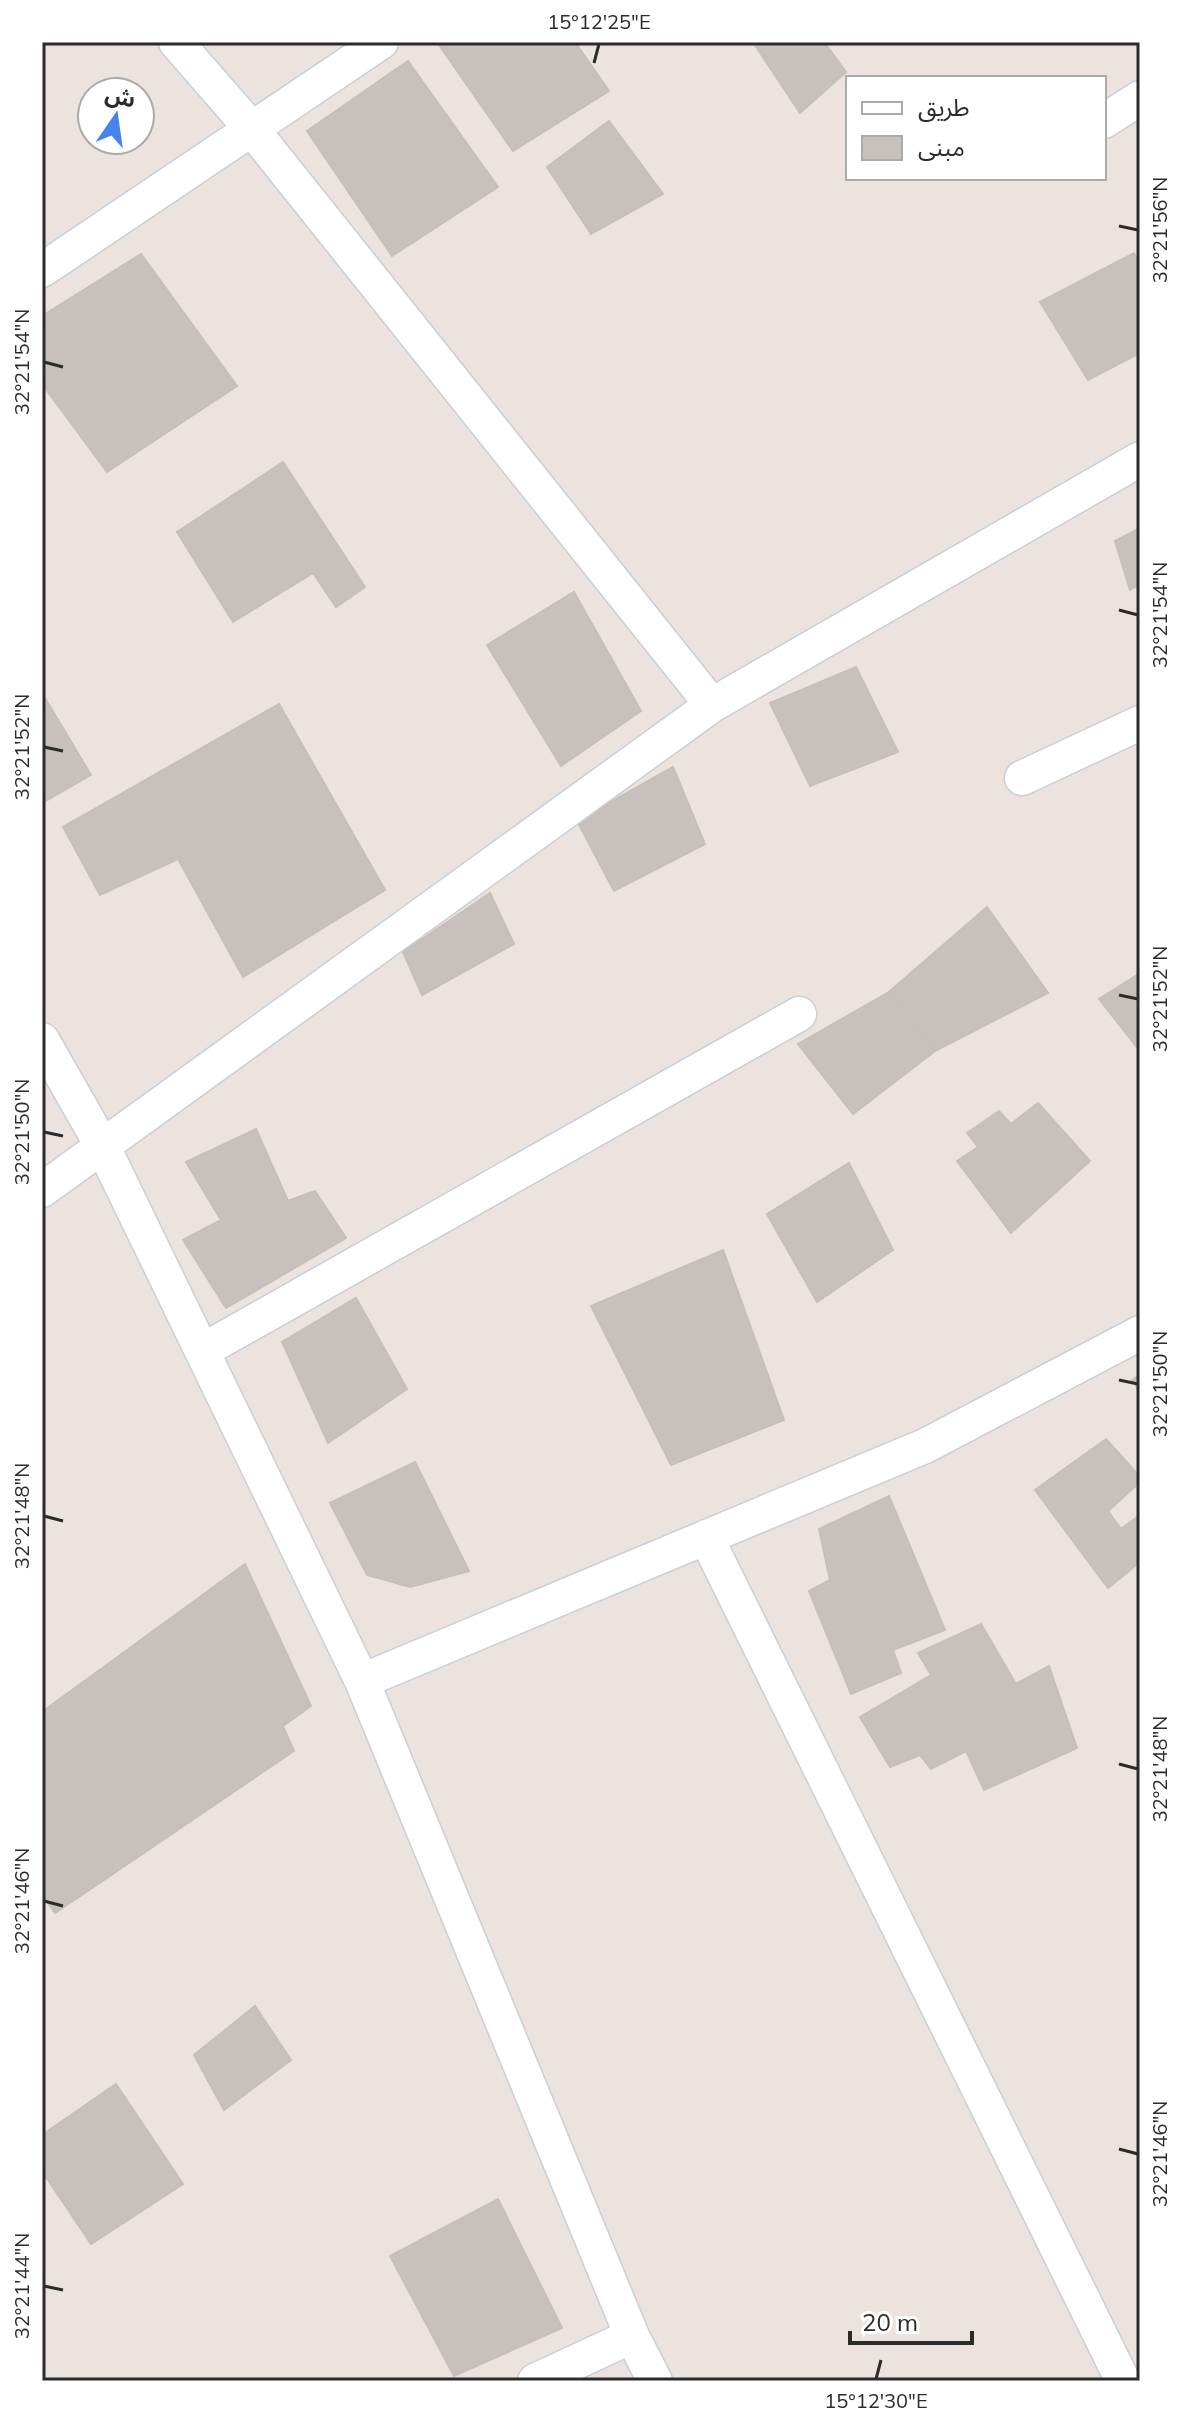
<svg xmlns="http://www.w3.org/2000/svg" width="1182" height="2423" font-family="Mulish,'Noto Sans Arabic',sans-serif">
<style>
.building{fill:#c7c0bd;stroke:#c7bfb7;stroke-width:2}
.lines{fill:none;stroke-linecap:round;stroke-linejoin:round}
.street-casing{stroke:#c9ced7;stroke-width:37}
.street{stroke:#fff;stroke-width:34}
.ticks{fill:none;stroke:#2b2b2b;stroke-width:3}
.neatline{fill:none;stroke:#2b2b2b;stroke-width:3}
.ticks-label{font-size:20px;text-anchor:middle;fill:#2b2b2b}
</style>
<rect width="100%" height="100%" fill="#ece3de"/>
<!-- building -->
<path class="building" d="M437,42H575L609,91L513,151Z
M753,42H824L846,72L800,113Z
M408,61L498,187L392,256L307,131Z
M609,121L663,194L591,234L547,167Z
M1134,253L1140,264V353L1088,380L1040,302Z
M141,254L237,386L107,472L42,384V316Z
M283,462L365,587L336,607L313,573L233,622L177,532Z
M1140,528V584L1130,590L1115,541Z
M574,592L641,711L561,766L487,645Z
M856,667L898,752L810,786L770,703Z
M42,693L91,775L42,803Z
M279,704L385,890L243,977L178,859L100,895L63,827Z
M673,767L705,844L614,891L577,821Z
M490,893L514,944L422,995L403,952Z
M987,907L1048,993L935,1051L889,992Z
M1140,973V1051L1099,999Z
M889,992L935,1051L853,1114L798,1044Z
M1038,1103L1090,1161L1011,1233L957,1161L978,1147L967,1133L999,1111L1011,1124Z
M256,1129L288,1201L315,1191L346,1238L226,1308L183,1240L221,1220L186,1162Z
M849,1163L893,1250L817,1302L767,1214Z
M723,1250L784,1420L671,1465L591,1306Z
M356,1298L407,1389L328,1443L282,1342Z
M1140,1375V1392L1132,1380Z
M1106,1439L1140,1477V1482L1108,1511L1121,1529L1140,1515V1562L1108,1588L1035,1490Z
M415,1462L469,1571L410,1587L367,1575L330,1503Z
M889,1496L945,1630L893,1650L901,1673L851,1694L809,1591L830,1580L819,1529Z
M245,1564L311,1706L283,1726L294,1751L55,1913L42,1894V1712Z
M981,1624L1016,1684L1049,1666L1077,1748L984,1790L966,1751L931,1769L920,1755L890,1767L860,1717L931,1675L918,1653Z
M255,2006L291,2060L224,2110L194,2055Z
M116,2084L183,2184L91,2244L42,2171V2135Z
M498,2199L562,2328L454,2376L390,2256Z"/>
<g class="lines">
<!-- street casing -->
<g class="street-casing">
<path id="street" d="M176,42L251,128L712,705
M1104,121L1140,98
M42,270L381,42
M1022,778L1140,723
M42,1040L103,1147L362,1681L632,2336L655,2381
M42,1190L712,705L1140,459
M202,1351L799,1014
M706,1537L1123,2381
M362,1681L925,1446L1140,1333
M535,2381L632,2336"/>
</g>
<!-- street -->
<use href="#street" class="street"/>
</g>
<!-- ticks -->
<path class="ticks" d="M594,63L599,44M1119,226L1138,230M44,362L63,367M1119,610L1138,615M44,747L63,751M1119,995L1138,999M44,1132L63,1136M1119,1380L1138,1384M44,1516L63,1521M1119,1764L1138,1769M44,1901L63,1906M1119,2149L1138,2154M44,2286L63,2290M876,2379L881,2360"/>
<!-- border -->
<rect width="1182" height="2423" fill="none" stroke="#ffffff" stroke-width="88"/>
<!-- legend -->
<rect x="846" y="76" width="260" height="104" fill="#ffffff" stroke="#aaaaaa" stroke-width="2"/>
<rect x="862" y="102" width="40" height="12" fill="#ffffff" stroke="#aaaaaa" stroke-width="2"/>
<text x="918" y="116" font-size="24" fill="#2b2b2b">طريق</text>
<rect x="862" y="136" width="40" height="24" fill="#c7c0bd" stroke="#aaaaaa" stroke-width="2"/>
<text x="918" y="156" font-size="24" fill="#2b2b2b">مبنى</text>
<!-- north arrow -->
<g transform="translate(116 116) rotate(13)"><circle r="38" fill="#ffffff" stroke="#aaaaaa" stroke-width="2"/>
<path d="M0-6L14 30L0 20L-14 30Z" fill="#4783ef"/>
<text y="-12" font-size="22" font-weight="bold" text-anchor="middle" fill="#2b2b2b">ش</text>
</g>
<!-- scale -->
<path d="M850 2331v12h122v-12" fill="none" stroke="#2b2b2b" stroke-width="4"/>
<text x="862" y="2331" font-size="24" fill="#2b2b2b" stroke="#ffffff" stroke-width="6" paint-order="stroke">20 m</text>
<rect x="44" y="44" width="1094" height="2335" class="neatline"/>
<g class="ticks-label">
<text x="599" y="29">15°12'25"E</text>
<text transform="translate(1160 230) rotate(-90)" y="7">32°21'56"N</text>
<text transform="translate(22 362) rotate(-90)" y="7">32°21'54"N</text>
<text transform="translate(1160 615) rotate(-90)" y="7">32°21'54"N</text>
<text transform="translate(22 747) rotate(-90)" y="7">32°21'52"N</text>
<text transform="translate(1160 999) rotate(-90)" y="7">32°21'52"N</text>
<text transform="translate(22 1132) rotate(-90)" y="7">32°21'50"N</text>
<text transform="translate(1160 1384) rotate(-90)" y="7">32°21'50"N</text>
<text transform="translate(22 1516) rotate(-90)" y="7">32°21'48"N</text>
<text transform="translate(1160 1769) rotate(-90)" y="7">32°21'48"N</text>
<text transform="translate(22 1901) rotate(-90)" y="7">32°21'46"N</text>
<text transform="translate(1160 2154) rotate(-90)" y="7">32°21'46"N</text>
<text transform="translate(22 2286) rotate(-90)" y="7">32°21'44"N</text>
<text x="876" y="2408">15°12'30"E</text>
</g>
</svg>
